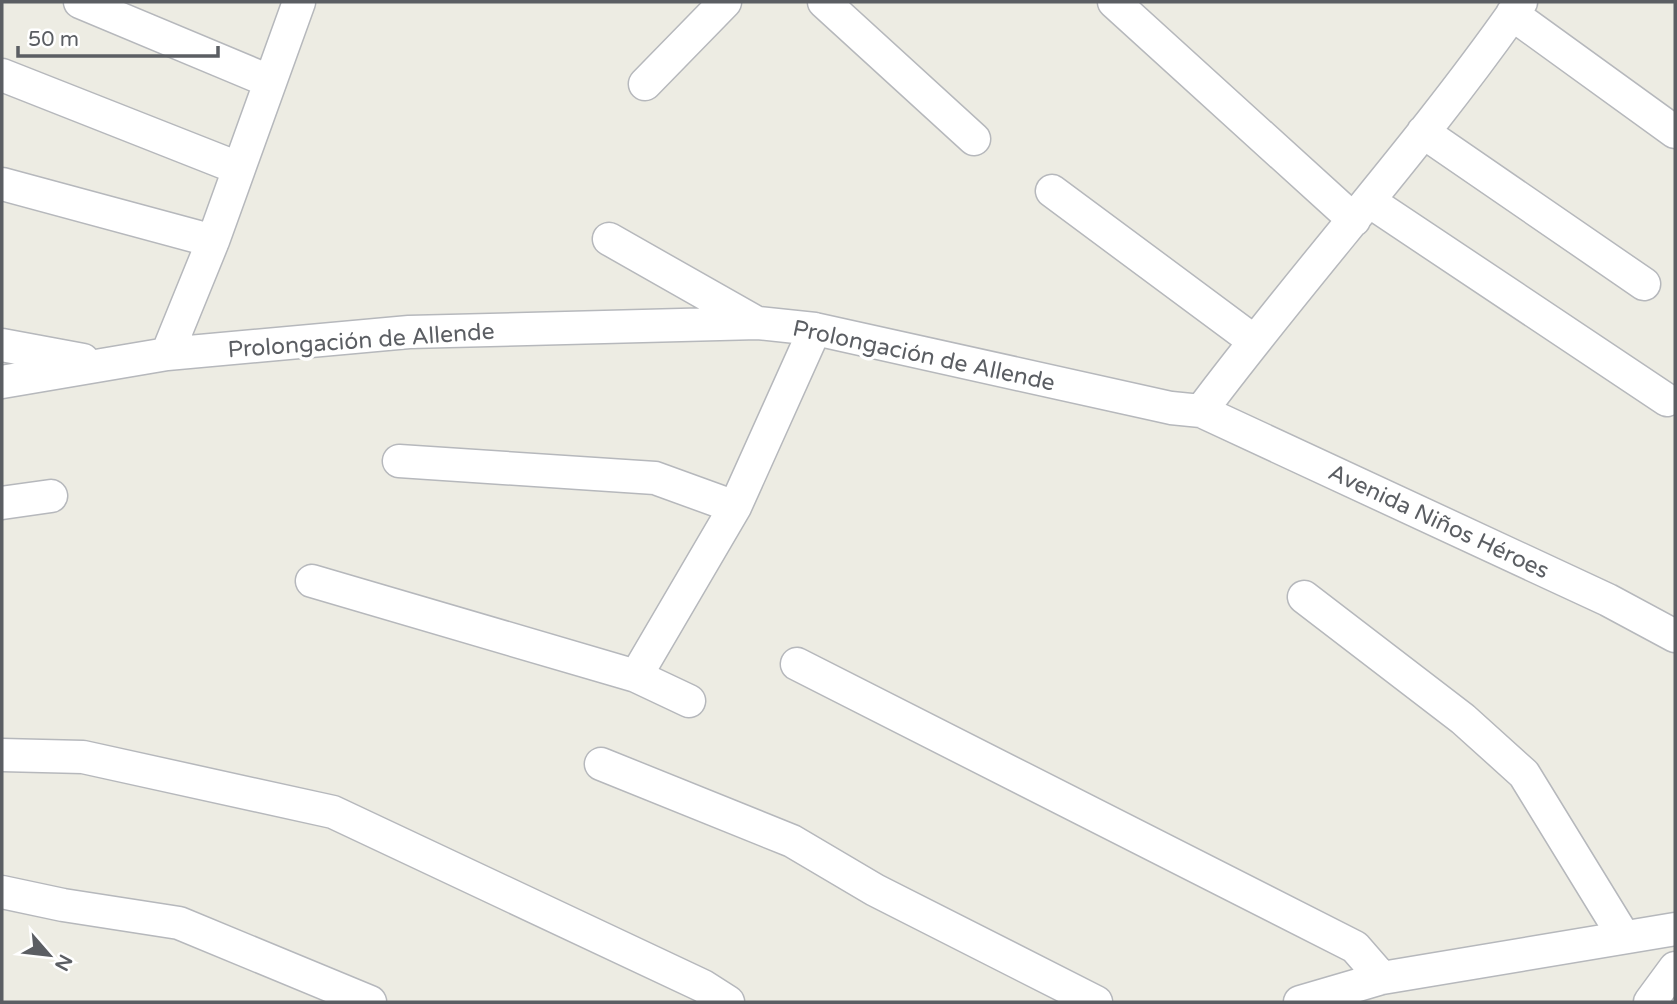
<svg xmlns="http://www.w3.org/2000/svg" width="1677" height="1004" font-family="'Varela Round',sans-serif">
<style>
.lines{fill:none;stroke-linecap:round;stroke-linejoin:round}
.street-casing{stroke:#b6b8bc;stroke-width:35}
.street{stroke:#fff;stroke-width:32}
.labels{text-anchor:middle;stroke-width:7;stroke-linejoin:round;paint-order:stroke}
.street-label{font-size:23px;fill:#5b5e63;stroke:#fff}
</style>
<rect width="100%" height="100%" fill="#edece3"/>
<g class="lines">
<!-- street casing -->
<g class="street-casing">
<path id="street" d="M80,2L269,81
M824,2L974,139
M1114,2L1354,220
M1512,14L1675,132
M2,75L238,168
M645,84L725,2
M1423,132L1644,284
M2,184L213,241
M1052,191L1254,341
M1369,201L1667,400
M609,239L757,323
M2,345L83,360
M167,354L213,241L299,2
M2,382L167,354L409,332L758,323L815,329L1171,408L1201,411L1608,600L1675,636
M1201,411C1305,272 1422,144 1521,2
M399,461L655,478L735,507
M2,503L51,496
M312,581L636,676L689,701
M1304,597L1463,719L1524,774L1624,937
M797,664L1355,947L1382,978
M636,676L735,507L815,329
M2,755L83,757L333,812L703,986L728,1002
M601,764L792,841L875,890L1096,1002
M2,892L63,905L179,923L370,1002
M1300,1002L1382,978L1675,929
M1650,1002L1675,968"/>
</g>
<!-- street -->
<use href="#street" class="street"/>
</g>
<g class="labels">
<!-- street labels -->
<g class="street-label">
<text transform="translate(361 340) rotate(-4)" y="8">Prolongación de Allende</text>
<text transform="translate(924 355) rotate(12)" y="8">Prolongación de Allende</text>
<text transform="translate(1439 521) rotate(25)" y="8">Avenida Niños Héroes</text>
</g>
</g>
<!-- border -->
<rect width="1677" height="1004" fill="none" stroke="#5b5e63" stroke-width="7"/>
<!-- north arrow -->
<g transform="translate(49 955) rotate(118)" stroke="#ffffff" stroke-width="5" paint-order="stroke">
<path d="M0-5L12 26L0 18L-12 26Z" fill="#5b5e63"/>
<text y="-10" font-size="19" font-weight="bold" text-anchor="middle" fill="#5b5e63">N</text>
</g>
<!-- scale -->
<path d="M18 46v10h200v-10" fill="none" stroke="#5b5e63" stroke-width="3.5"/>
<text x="28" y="46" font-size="21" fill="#5b5e63" stroke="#ffffff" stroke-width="5" paint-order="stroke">50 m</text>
</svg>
